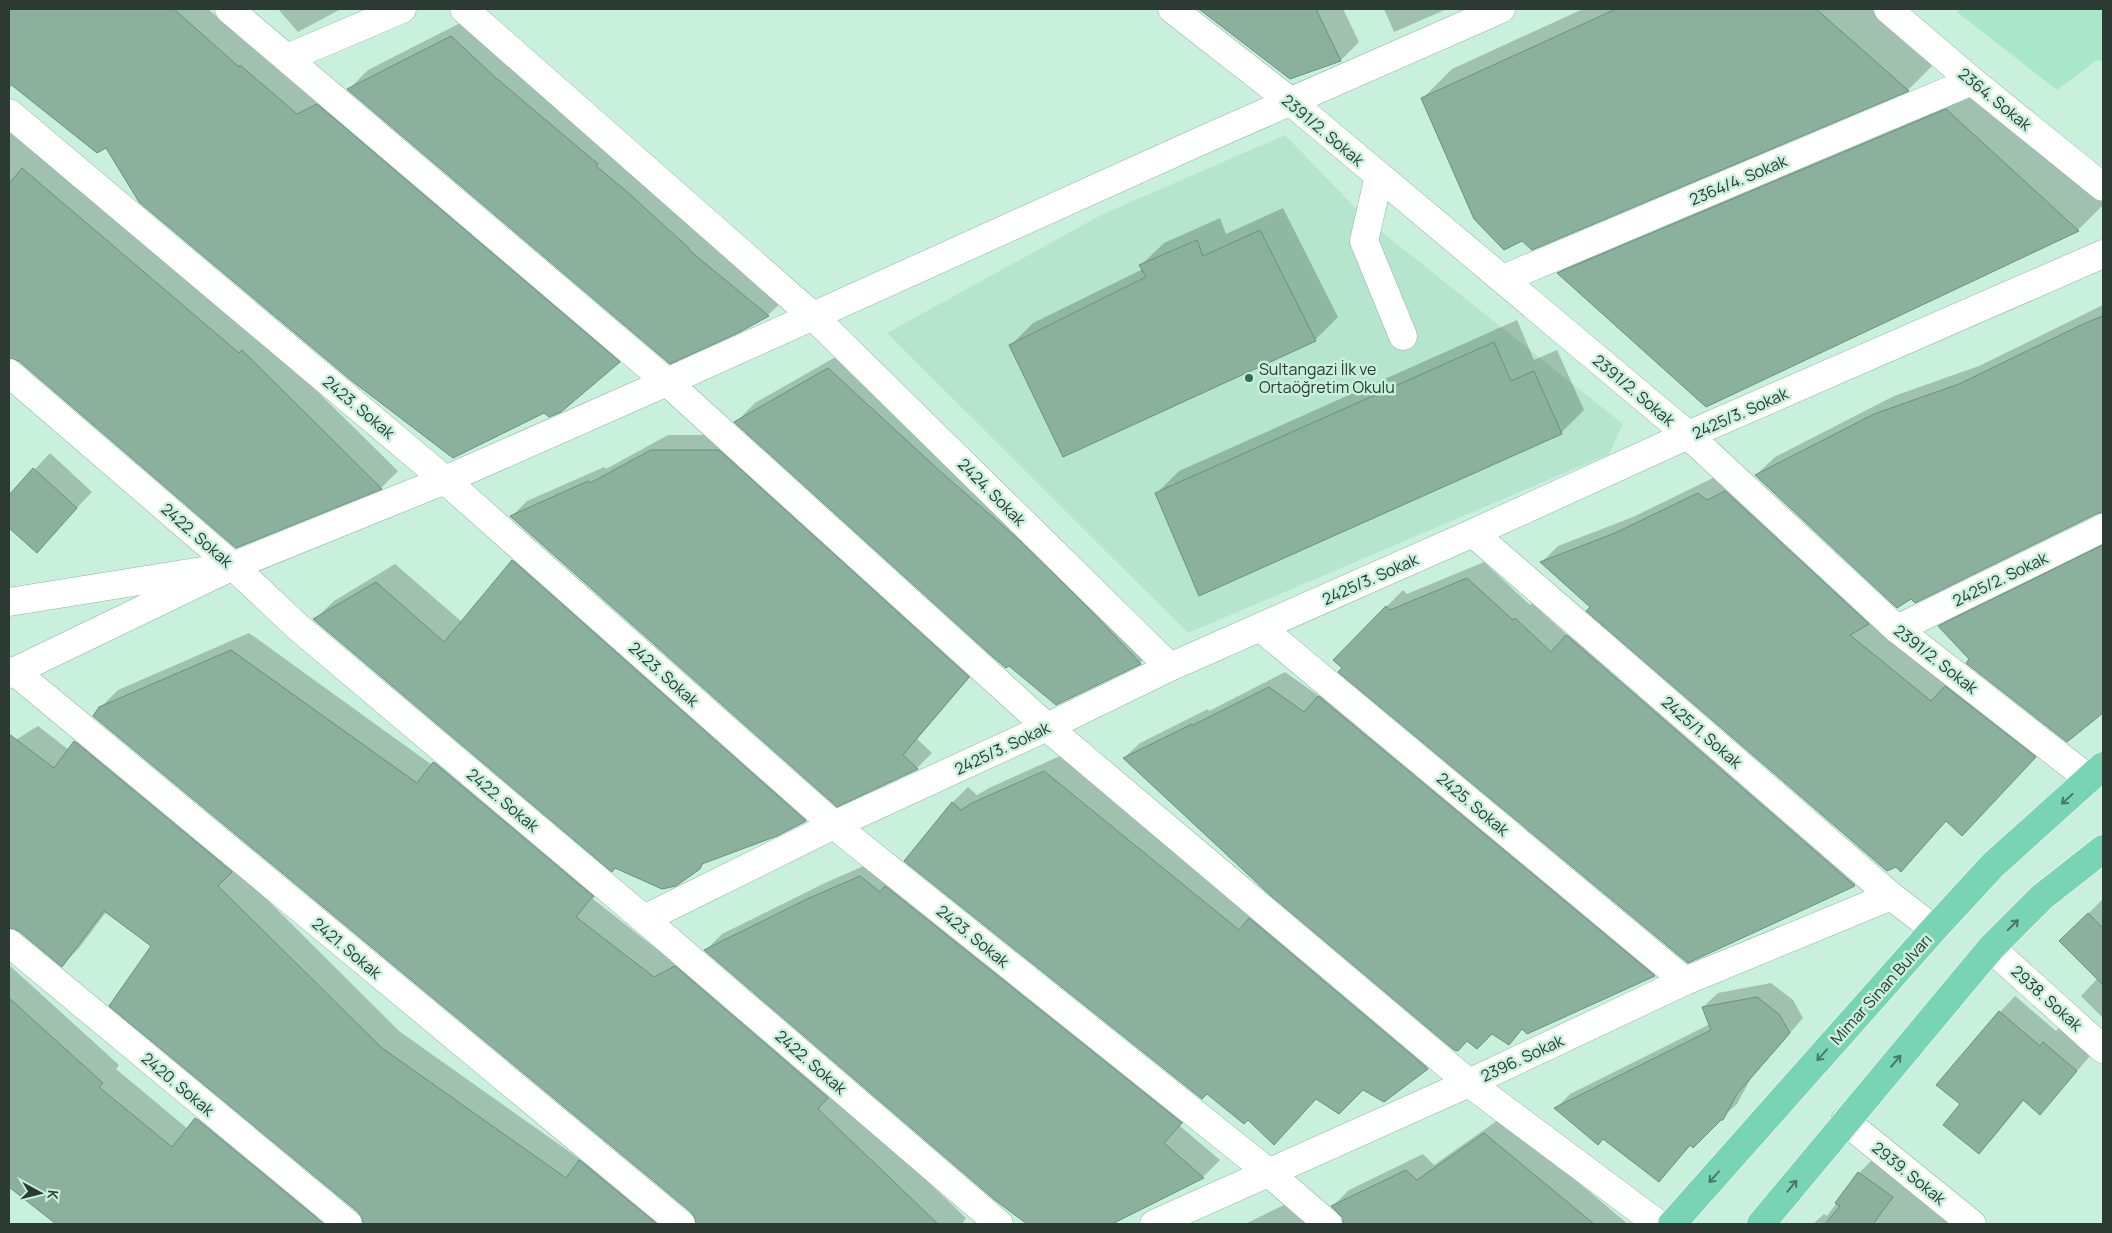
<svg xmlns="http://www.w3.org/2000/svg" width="2112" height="1233" font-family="Manrope,sans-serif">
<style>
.built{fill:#b5e5ce}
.green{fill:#a8e7ca}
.shadow{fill:#0003}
.building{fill:#8bb19e;stroke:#6a907e}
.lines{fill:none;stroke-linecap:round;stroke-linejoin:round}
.minor-casing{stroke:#8eb4a2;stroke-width:29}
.major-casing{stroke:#fff;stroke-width:29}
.minor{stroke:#fff;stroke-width:28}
.major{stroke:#79d4b6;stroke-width:28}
.oneway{stroke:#4a7867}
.poi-dot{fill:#346d55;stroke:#c8f0dd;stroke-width:2}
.labels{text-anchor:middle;stroke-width:5;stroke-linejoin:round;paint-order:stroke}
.street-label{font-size:16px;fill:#2b3b33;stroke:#c8f0dd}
.poi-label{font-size:16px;fill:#2b3b33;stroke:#c8f0dd;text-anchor:start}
</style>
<rect width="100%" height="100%" fill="#c8f0dd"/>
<!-- built -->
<path class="built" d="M1285,135L1368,221L1623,424L1609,454L1188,633L887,333L1103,214Z"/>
<!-- green -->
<path class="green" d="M1961,9H2103V62L2097,60L2057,90L1957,12Z"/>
<!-- shadow -->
<path class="shadow" d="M9,9H208L320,105L335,89L636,345L619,362L106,146L13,84L9,89Z
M278,9H341L298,32Z
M1204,9H1343L1359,42L1341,60L1290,78L1225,27Z
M1384,9H1447L1394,32Z
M1583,9H1877L1937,61L1908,90L1532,248L1423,98L1452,69Z
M472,17L788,296L768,315L738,332L349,89L368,70Z
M1975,81L2103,198V205L2078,230L1706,406L1559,273L1588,244Z
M9,130L260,335L398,471L381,488L236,546L20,360L9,357Z
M1283,208L1338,317L1315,340L1010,346L1033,323L1143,269L1141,265L1164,243L1220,218L1226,234Z
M2103,305V511L2096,513L1756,475L1775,457L1894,396L1979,366Z
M1517,320L1534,360L1557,350L1584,410L1561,433L1156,494L1179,471Z
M848,350L1159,644L1140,663L1056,704L736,422L755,403Z
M668,435H735L984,661L917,739L932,753L917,768L837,805L512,516L527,501L604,467L606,469Z
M50,453L92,492L36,551L9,526V497Z
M1715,477L1884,607L2051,740L1978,818L1947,820L1901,870L1591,607L1542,562L1558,546L1633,517Z
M2103,537V711L2067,740L1971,659L1940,626L1958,608Z
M532,542L824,802L806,820L776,835L705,862L700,868L315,619L334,601L395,564L462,622L513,561Z
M1484,562L1530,605L1532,603L1567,635L1583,619L1871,869L1855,885L1688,961L1334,660L1403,590L1407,594Z
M249,633L432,765L451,745L609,878L593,899L672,961L692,950L834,1092L966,1218L962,1224H364V1219L153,946L107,911L79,948L62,965L20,930L9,927V744L38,726L69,750L92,725L399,1031L581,1160L597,1144L688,1219L697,1223L692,1211L100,708L118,690Z
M1285,672L1319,696L1334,681L1670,960L1654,975L1527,1033L1523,1029L1508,1043L1124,758L1140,743L1208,709L1209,711Z
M1060,756L1443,1053L1427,1068L1384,1100L1363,1089L1316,1098L1248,1119L906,861L953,802L968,787L977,795L989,788Z
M877,860L1197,1106L1180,1126L1220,1160L1204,1176L1113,1224H1030L1005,1206L706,950L722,934L825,883Z
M2103,899V1018L2081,996L2098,978L2061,941Z
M9,965L119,1065L116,1069L188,1129L213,1102L332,1200L312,1224H53L55,1222L9,1184Z
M1771,983L1793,1000L1803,1018L1751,1078L1737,1104L1691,1145L1659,1180L1603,1138L1556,1108L1570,1094L1710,1024L1703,1007L1718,993Z
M2015,996L2056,1031L2059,1028L2091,1055L2040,1113L2024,1100L1994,1137L1979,1152L1962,1104L2000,1012Z
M1501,1118L1628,1224H1245L1290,1202L1344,1223V1219L1333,1206L1349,1190L1423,1154L1434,1165Z
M1874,1158L1957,1224H1813L1824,1214L1827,1216L1859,1173Z"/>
<!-- building -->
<path class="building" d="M9,9H174L239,67L240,65L297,114L317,104L620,362L561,412L549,417L544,413L453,458L352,381L139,202L106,148L97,153L9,83Z
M1199,9H1316L1341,61L1290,79Z
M1616,9H1816L1909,91L1532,250L1522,241L1504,250L1474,219L1421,98Z
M451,36L496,78L598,164L596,166L625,190L690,249L689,250L769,316L738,333L670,364L347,89Z
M1946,109L2079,231L1706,407L1557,273Z
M22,168L239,353L242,350L382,489L236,548L19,361L9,358V184Z
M1260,230L1316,341L1063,457L1009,345L1146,277L1139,265L1197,240L1203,256Z
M2103,316V512L2096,514L1915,603L1911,599L1897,608L1755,475L1874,414L1959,384L2083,324Z
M1494,342L1511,381L1534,371L1562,434L1199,596L1155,493Z
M828,368L941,472L1019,540L1093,613L1141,664L1056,705L1009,666L1006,668L993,657L734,422Z
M651,450H719L969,677L903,755L918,769L837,807L510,516L588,481L590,483Z
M33,468L77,508L37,553L9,528V495Z
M1725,491L1869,624L1850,635L1931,701L1945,686L2036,757L1962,836L1946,821L1901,872L1896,867L1887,871L1586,611L1590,607L1540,562L1615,533L1698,493L1707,500Z
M2103,545V713L2067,742L1966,663L1969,659L1938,626Z
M512,560L806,821L777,836L702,864L700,869L676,886L662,889L615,868L612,872L313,619L376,582L444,642Z
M1467,578L1513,620L1515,618L1551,652L1566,635L1855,886L1688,963L1338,672L1342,668L1333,660L1386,606L1390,610Z
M231,650L417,783L433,762L593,896L576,917L654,977L675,966L828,1098L818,1109L938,1224H696L695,1218L691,1212L93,716L99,707Z
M1269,687L1304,712L1318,696L1655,976L1527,1034L1522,1029L1509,1045L1492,1034L1477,1049L1467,1041L1458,1051L1454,1050L1270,895L1123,758L1192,724L1193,725Z
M9,734L54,768L74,741L232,872L218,886L382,1048L566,1178L579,1160L657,1224H363L362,1218L358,1212L109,1006L151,946L104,911L62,967L19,931L9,928Z
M1044,771L1239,930L1249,918L1428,1069L1384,1102L1363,1090L1339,1114L1316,1099L1274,1145L1248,1120L1244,1124L1207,1094L1202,1099L904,861L952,802L961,810L972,803Z
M860,876L880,892L885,886L1182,1123L1164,1143L1204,1178L1112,1224H1027L995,1200L704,950L807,899Z
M2088,913L2103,928V985L2059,941Z
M1757,997L1779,1014L1790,1033L1737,1094L1723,1120H1721L1693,1148L1690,1145L1659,1182L1603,1139L1598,1145L1554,1108L1711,1030L1702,1007Z
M9,998L103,1083L99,1087L172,1147L195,1118L324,1224H56L9,1187Z
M1999,1011L2040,1046L2043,1042L2077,1071L2040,1115L2023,1100L1979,1154L1943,1125L1960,1104L1936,1085Z
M1484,1133L1594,1224H1343V1218L1331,1206L1406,1170L1417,1180Z
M1858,1172L1893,1197L1873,1224H1825L1840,1206L1835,1203Z"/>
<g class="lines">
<!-- minor casing -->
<g class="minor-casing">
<path id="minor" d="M229,9L667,382L1047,727L1469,1083L1658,1224
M464,9L814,317L1170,667
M1172,9L1290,101L1688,435L1897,629L2089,779
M1888,9L1972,81L2103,187
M287,58L402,9
M9,113L445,480L834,825L1268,1172L1328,1224
M1379,176L1364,241L1403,336
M1503,279L1972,81
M9,373L233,566L299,628L644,919L999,1224
M1473,533L1891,896L1934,929
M9,602L202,571
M1260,627L1685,981
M1897,629L2103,528
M14,671L681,1224
M9,674L233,566L445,480L667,382L1205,139L1501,9
M644,919L834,825L1047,727L1170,667L1473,533L1688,435L2103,254
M9,943L348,1224
M1991,948L2103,1049
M1845,1121L1972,1224
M1154,1224L1469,1083L1685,981L1891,896"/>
</g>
<!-- major casing -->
<g class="major-casing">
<path id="major" d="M1672,1224L1934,929L1993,865L2103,766
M1761,1224L1991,948L2042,897L2103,849"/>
</g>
<!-- minor -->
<use href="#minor" class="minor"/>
<!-- major -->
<use href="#major" class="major"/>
</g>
<!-- one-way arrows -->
<defs><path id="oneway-shaft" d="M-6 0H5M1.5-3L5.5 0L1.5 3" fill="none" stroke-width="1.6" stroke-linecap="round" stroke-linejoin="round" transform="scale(1.25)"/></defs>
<g class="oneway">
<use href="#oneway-shaft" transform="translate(2067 799) rotate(138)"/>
<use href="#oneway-shaft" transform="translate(2013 925) rotate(-45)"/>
<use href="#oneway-shaft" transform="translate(1822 1055) rotate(132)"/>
<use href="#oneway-shaft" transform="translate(1896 1061) rotate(-50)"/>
<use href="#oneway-shaft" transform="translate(1714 1177) rotate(132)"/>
<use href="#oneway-shaft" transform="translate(1792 1186) rotate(-51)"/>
</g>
<!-- markers -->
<circle class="poi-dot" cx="1249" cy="378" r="5"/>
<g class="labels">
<!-- street labels -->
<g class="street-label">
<text transform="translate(1995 99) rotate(39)" y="6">2364. Sokak</text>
<text transform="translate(1323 130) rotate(40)" y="6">2391/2. Sokak</text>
<text transform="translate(1738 180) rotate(-23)" y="6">2364/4. Sokak</text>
<text transform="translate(1634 390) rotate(40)" y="6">2391/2. Sokak</text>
<text transform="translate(359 407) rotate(40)" y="6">2423. Sokak</text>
<text transform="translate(1740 413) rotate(-24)" y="6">2425/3. Sokak</text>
<text transform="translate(992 492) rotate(45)" y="6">2424. Sokak</text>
<text transform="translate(197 535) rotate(41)" y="6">2422. Sokak</text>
<text transform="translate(1370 579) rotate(-24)" y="6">2425/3. Sokak</text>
<text transform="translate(2000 579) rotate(-26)" y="6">2425/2. Sokak</text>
<text transform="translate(1936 659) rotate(38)" y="6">2391/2. Sokak</text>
<text transform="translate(664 674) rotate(42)" y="6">2423. Sokak</text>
<text transform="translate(1702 732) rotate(41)" y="6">2425/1. Sokak</text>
<text transform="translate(1002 748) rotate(-25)" y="6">2425/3. Sokak</text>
<text transform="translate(503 800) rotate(40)" y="6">2422. Sokak</text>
<text transform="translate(1473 804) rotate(40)" y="6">2425. Sokak</text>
<text transform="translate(973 936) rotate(39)" y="6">2423. Sokak</text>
<text transform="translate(347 948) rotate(40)" y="6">2421. Sokak</text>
<text transform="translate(1881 989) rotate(-48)" y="6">Mimar Sinan Bulvarı</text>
<text transform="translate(2047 998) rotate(42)" y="6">2938. Sokak</text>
<text transform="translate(1522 1058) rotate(-25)" y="6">2396. Sokak</text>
<text transform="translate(811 1062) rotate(41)" y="6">2422. Sokak</text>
<text transform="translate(178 1084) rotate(40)" y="6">2420. Sokak</text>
<text transform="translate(1909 1173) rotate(39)" y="6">2939. Sokak</text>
</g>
<!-- poi labels -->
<g class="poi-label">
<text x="1259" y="375">Sultangazi İlk ve<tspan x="1259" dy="18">Ortaöğretim Okulu</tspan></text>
</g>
</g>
<!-- border -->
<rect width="2112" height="1233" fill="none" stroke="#2b3b33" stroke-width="20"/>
<!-- north arrow -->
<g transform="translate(40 1193) rotate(97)" stroke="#c8f0dd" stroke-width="4" paint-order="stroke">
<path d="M0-4L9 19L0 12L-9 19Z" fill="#2b3b33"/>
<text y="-8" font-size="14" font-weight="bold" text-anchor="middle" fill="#2b3b33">K</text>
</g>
</svg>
